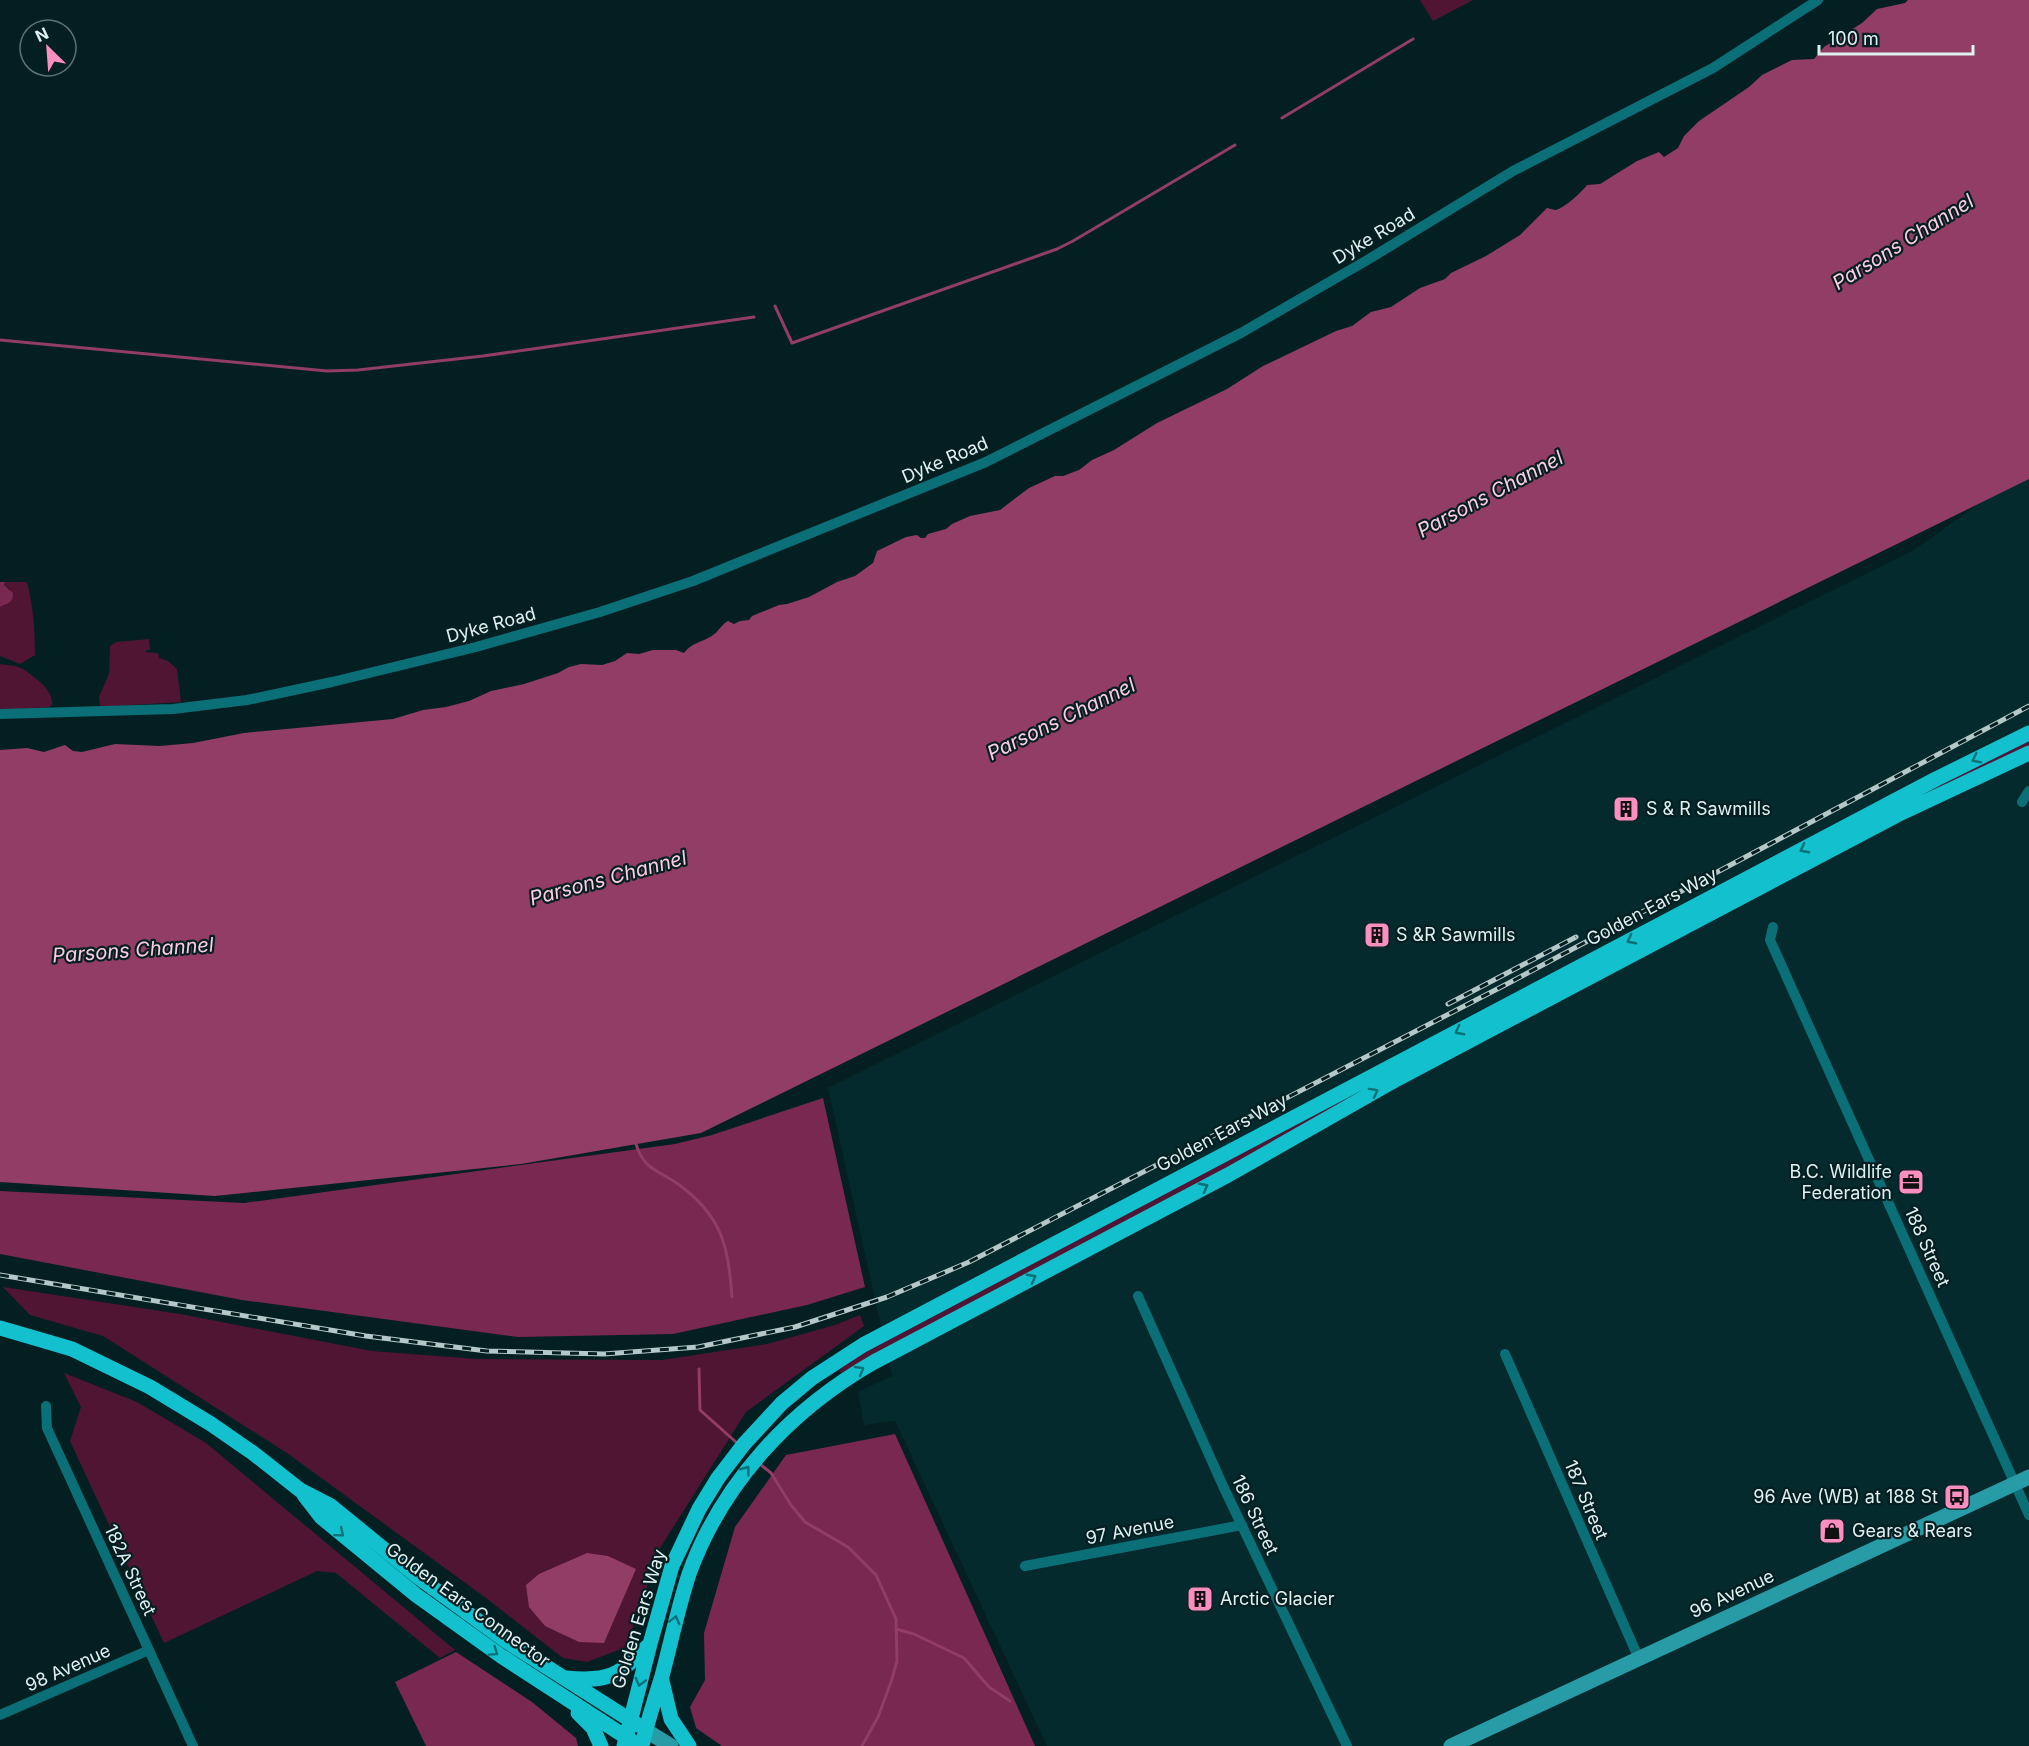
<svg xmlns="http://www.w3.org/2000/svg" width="2029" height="1746" font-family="Inter,sans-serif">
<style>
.built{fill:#042a2d}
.green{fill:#501533}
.forest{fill:#792851}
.water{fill:#913d65}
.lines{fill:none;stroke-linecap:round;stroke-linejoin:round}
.stream{stroke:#913d65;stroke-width:3}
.street{stroke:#0b6f77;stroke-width:10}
.secondary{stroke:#279ca6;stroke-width:15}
.primary{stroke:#12c0ce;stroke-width:15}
.rail-casing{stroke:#b5c8c9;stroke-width:5}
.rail{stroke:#041f22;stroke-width:3;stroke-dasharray:9;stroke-linecap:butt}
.oneway{stroke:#0b7078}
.labels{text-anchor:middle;stroke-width:4.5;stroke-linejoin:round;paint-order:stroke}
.street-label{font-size:18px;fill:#e0f0f1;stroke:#041f22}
.poi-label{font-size:18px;fill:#e0f0f1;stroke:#041f22;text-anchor:start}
.water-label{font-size:20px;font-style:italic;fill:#fecde1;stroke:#041f22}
</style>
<rect width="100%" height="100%" fill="#041f22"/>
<!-- built -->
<path class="built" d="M2029,468V1746H1047L895,1421L864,1425L858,1392L892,1376L828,1088L1914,550Z"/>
<!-- green -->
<path class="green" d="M1420,0H1473L1433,21Z
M5,582H27C33,606 35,629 35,655L20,664L0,656V607L6,605L10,589L4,585Z
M149,639L150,650H146V652L158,653L159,658L168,661L177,669L181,702L100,707L99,697L109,674L110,646L116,642Z
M0,664C7,665 18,666 23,669C34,677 53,689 52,704L50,707L0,710Z
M2029,740V745L1935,789L1934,788Z
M1343,1099L1344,1102L1240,1161L841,1373L839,1371L847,1363L871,1349Z
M3,1287L180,1314L372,1351L477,1359L662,1360L767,1344L835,1325L860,1315L864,1326L746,1412L655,1556L642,1605L624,1648L587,1662L563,1658L486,1598L287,1453L103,1336L30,1315Z
M64,1373L137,1402L206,1443L455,1650L440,1658L336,1573L317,1571L164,1643L70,1441L81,1407Z"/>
<!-- forest -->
<path class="forest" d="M0,582H5L4,585L13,593C14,602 7,604 0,607Z
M823,1098L865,1287L807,1305L673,1334L518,1337L242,1300L0,1254V1191L244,1203L675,1144L712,1135Z
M895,1434L1035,1746H722L696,1728L690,1707L705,1680L704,1633L735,1527L786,1455Z
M456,1652L532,1702L576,1738L578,1746H426L395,1682Z"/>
<!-- water -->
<path class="water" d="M1908,0H2029V479L701,1133L521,1164L215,1196L0,1182V750L27,748L44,752L65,745L73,751L82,752L115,744L160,746L193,743L244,733L393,719L423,710L446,707L469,701L491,691L524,684L558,673L569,667L581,664L602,665L615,661L627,653L639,654L653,650H676L684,653C694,641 702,643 713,635C719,631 721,625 728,621L734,624L740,621L749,620L752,616L779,605L787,604L809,597L837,582L855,576L873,563L877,551L906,537L917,535L921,538H925L928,534L946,529L952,524L970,516L1000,510L1029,488L1055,476H1063L1079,470L1092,460L1114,450L1157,423L1227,389L1263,366L1336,331L1352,326L1371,312L1391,307L1420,288L1445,279L1451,273L1486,256L1520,235L1547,208C1548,208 1554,210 1556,210C1565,207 1581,193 1587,185L1600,184L1637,161L1659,152L1664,157L1678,148L1684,136L1699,121L1749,87L1762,75L1792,60L1814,59L1824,47L1862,23L1877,9L1905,3Z
M587,1553L608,1556L636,1569L604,1643L579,1642L545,1626L529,1607L526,1585L539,1574Z"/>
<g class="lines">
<!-- stream -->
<path class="stream" d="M1282,118L1413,39
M775,306L792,343L1057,249L1073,241L1235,145
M0,340L327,371L358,370L483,356L754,317
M636,1144C644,1170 658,1170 678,1184C722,1216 728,1245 732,1297
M699,1369L700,1410L737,1443
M760,1464L771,1473L791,1505L805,1522L848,1547L876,1575L896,1619L897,1661L891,1682L878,1717L862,1746
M896,1629L914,1634L964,1658L989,1687L1010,1701"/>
<!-- street -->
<path class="street" d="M0,714L173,709L247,700L332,682L476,647L600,612L693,581L986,462L1241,333L1369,259L1513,171L1713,68L1818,0
M2022,802L2029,791
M1773,927L1770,940L2029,1515
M1138,1296L1223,1486L1347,1746
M1505,1354L1639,1659
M46,1406L47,1428L193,1746
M1025,1566L1242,1525
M0,1715L149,1650"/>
<!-- secondary -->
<path class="secondary" d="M645,1730L671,1746
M1451,1746L2029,1477"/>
<!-- primary -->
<path class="primary" d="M0,1328L72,1349L150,1387L211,1424L253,1453L300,1490L331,1506L418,1577L506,1641L638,1725
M304,1495L321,1517L416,1595L501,1656L632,1741
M566,1678C610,1682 617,1676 648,1646
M662,1681L671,1719L689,1746
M578,1713L593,1728L601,1746
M624,1746L650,1644L672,1566L699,1509L718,1478L744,1444L782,1403L812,1378L863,1345L1936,779L2029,733
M642,1746C647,1722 655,1699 662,1676C671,1642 678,1608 689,1574C722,1483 790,1410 874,1362L1228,1175L1397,1079L1897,815L2029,753"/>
<!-- rail casing -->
<g class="rail-casing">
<path id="rail" d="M1448,1004L1576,937
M0,1275L366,1336L487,1351L604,1354L698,1347L795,1327L887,1297L969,1262L1505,985L2029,706"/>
</g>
<!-- rail -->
<use href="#rail" class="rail"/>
</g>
<!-- one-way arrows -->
<defs><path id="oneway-chevron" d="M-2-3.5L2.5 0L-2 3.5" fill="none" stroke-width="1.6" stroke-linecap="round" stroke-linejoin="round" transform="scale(1.5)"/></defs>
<g class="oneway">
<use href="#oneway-chevron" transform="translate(1976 759) rotate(153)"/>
<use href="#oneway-chevron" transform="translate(1804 849) rotate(152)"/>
<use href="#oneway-chevron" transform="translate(1631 940) rotate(152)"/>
<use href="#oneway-chevron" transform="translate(1459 1031) rotate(152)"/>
<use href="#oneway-chevron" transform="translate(1374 1092) rotate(-29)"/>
<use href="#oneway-chevron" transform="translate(1204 1187) rotate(-28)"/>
<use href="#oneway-chevron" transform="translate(1032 1278) rotate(-28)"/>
<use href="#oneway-chevron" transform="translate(860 1370) rotate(-30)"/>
<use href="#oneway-chevron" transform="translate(746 1470) rotate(-53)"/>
<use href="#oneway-chevron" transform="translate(340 1533) rotate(40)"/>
<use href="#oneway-chevron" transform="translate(675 1620) rotate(-76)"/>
<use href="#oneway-chevron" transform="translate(494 1652) rotate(35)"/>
<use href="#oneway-chevron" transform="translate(640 1682) rotate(105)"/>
</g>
<!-- icons -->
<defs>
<g id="building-square" transform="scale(1.35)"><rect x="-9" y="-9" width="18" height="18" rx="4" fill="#fd8ec0" stroke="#041f22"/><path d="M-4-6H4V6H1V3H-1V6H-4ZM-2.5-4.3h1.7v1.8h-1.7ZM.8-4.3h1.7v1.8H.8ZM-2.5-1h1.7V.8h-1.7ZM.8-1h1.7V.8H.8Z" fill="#111"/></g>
<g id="office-square" transform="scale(1.35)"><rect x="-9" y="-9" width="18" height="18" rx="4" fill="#fd8ec0" stroke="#041f22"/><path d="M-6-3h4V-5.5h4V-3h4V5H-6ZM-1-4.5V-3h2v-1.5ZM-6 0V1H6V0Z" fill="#111"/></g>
<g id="bus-square" transform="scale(1.35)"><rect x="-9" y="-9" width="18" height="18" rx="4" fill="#fd8ec0" stroke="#041f22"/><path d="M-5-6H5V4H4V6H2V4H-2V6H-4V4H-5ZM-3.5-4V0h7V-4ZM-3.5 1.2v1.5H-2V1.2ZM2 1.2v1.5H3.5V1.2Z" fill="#111"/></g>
<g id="shop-square" transform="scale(1.35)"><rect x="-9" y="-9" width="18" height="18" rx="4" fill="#fd8ec0" stroke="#041f22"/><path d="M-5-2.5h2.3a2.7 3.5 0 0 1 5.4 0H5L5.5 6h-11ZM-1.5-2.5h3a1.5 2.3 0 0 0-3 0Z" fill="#111"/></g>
</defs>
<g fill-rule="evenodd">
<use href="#building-square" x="1626" y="809"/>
<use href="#building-square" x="1377" y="935"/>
<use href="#office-square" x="1911" y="1182"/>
<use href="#bus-square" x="1957" y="1497"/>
<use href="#shop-square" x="1832" y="1531"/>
<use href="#building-square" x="1200" y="1599"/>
</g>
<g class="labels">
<!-- street labels -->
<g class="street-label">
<text transform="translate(1374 236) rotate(-31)" y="6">Dyke Road</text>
<text transform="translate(945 460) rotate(-23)" y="6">Dyke Road</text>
<text transform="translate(491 625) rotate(-15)" y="6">Dyke Road</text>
<text transform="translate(1652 907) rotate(-28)" y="6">Golden Ears Way</text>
<text transform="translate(1222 1133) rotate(-28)" y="6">Golden Ears Way</text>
<text transform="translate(1927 1247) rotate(66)" y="6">188 Street</text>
<text transform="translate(1586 1500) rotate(67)" y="6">187 Street</text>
<text transform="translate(1255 1515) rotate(65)" y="6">186 Street</text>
<text transform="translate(1130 1530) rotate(-11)" y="6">97 Avenue</text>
<text transform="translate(130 1570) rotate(65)" y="6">182A Street</text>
<text transform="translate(1732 1594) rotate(-25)" y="6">96 Avenue</text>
<text transform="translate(468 1605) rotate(36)" y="6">Golden Ears Connector</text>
<text transform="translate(639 1619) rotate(-73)" y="6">Golden Ears Way</text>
<text transform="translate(68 1668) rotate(-24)" y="6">98 Avenue</text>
</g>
<!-- poi labels -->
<g class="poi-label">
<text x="1646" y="815">S &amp; R Sawmills</text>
<text x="1396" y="941">S &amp;R Sawmills</text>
<text x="1892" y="1178" text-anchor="end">B.C. Wildlife<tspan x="1892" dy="21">Federation</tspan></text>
<text x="1938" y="1503" text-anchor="end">96 Ave (WB) at 188 St</text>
<text x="1852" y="1537">Gears &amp; Rears</text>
<text x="1220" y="1605">Arctic Glacier</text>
</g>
<!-- water labels -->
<g class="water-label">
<text transform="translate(1903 242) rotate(-32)" y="7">Parsons Channel</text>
<text transform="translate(1490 494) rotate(-28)" y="7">Parsons Channel</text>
<text transform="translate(1061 719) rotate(-26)" y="7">Parsons Channel</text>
<text transform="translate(608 878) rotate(-15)" y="7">Parsons Channel</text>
<text transform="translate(133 950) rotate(-4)" y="7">Parsons Channel</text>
</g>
</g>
<!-- north arrow -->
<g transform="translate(48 48) rotate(335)"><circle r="28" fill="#041f22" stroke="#5c7375" stroke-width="1.5"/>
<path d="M0-4.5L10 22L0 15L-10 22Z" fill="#fd8ec0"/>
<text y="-9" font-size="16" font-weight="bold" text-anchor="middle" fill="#e0f0f1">N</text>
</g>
<!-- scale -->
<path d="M1819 45v9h154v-9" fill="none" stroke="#e0f0f1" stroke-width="3"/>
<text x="1828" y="45" font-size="18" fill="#e0f0f1" stroke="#041f22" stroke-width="4.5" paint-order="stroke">100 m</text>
</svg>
